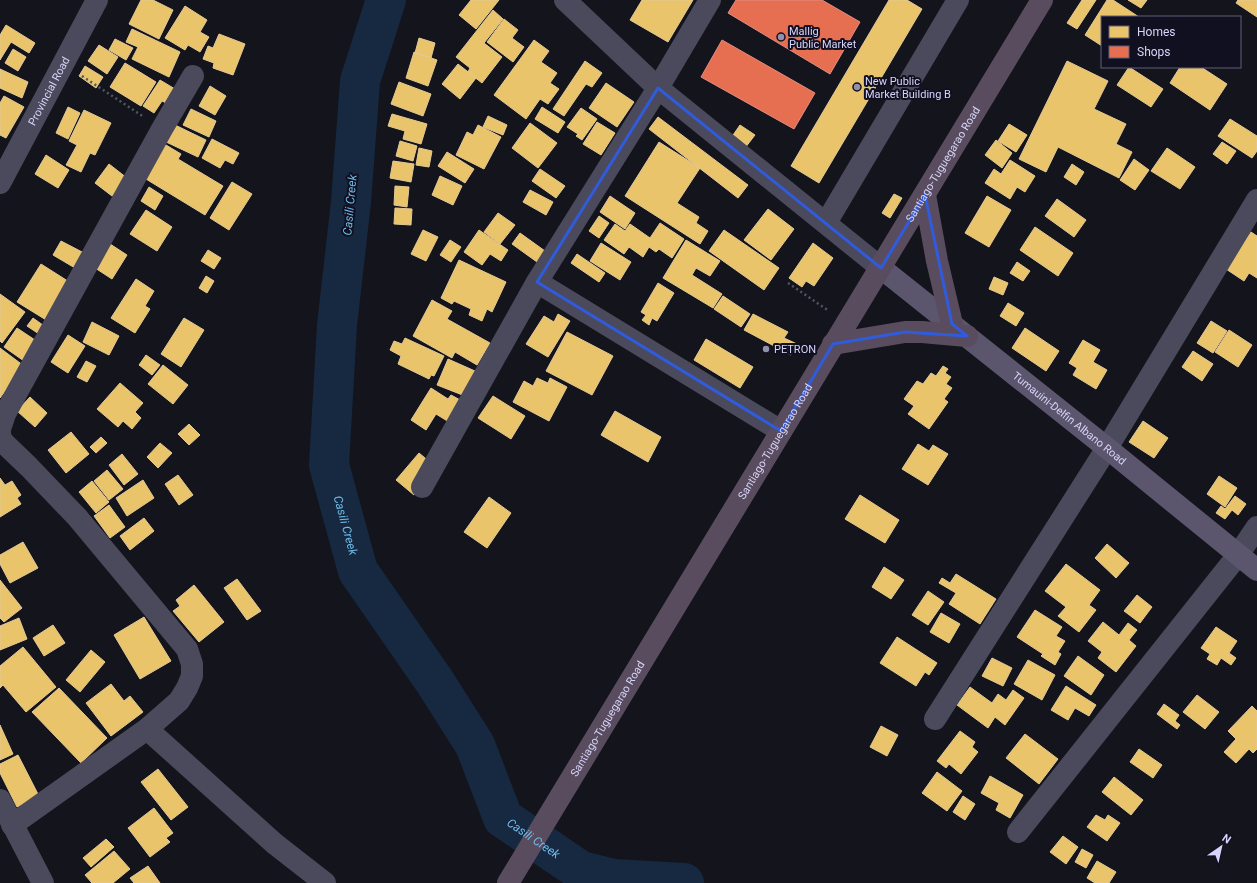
<svg xmlns="http://www.w3.org/2000/svg" width="1257" height="883" font-family="Roboto,sans-serif">
<style>
.homes{fill:#e9c46a;stroke:#e3c995}
.shops{fill:#e76f51;stroke:#e28d83}
.lines{fill:none;stroke-linecap:round;stroke-linejoin:round}
.river{stroke:#162940;stroke-width:40}
.path{stroke:#4c5962;stroke-width:2.5;stroke-dasharray:2 3;stroke-linecap:butt}
.minor{stroke:#4a4a5c;stroke-width:22}
.major{stroke:#5b556d;stroke-width:22}
.highway{stroke:#5a4c5f;stroke-width:22}
.marked{fill:none;stroke:#305bdb;stroke-width:3;stroke-linejoin:round}
.poi-dot{fill:#9291ac;stroke:#111020;stroke-width:1.5}
.labels{text-anchor:middle;stroke-width:4;stroke-linejoin:round;paint-order:stroke}
.poi-label{font-size:11px;fill:#d6d4f9;stroke:#111020;text-anchor:start}
.street-label{font-size:11px;fill:#d6d4f9;stroke:#111020}
.water-label{font-size:12px;font-style:italic;fill:#70bcec;stroke:#111020}
</style>
<rect width="100%" height="100%" fill="#14141c"/>
<!-- homes -->
<path class="homes" d="M141,0H153L173,10L159,39L129,24Z
M471,0H499L476,29L459,15Z
M642,0H693L668,42L630,20Z
M889,0H907L922,9L819,183L791,166Z
M1082,0H1096L1077,29L1067,23Z
M1107,0H1113L1139,17H1102V46L1085,35Z
M1128,0H1147L1141,8Z
M1238,0H1257V17L1236,3Z
M185,6L207,20L200,32L209,37L200,52L188,45L185,50L165,38Z
M493,10L503,19L484,43L502,57L482,83L468,72L470,68L456,57Z
M504,19L518,30L512,38L524,47L513,62L487,42Z
M6,25L35,43L29,53L11,42L0,60V35Z
M132,29L180,52L169,77L132,59L138,47L126,42Z
M219,34L245,44L233,75L213,68L214,63L203,59L208,46L213,48Z
M419,38L435,43L431,58L415,53Z
M115,39L133,48L126,60L109,50Z
M534,40L549,51L541,62L557,73L550,83L559,89L548,104L540,99L526,119L494,95Z
M99,45L118,57L107,74L88,61Z
M13,49L26,57L18,71L5,63Z
M414,52L437,60L428,86L406,78Z
M585,61L602,73L592,87L586,84L564,116L553,109Z
M1067,61L1108,81L1094,109L1126,124L1116,144L1132,152L1119,178L1058,147L1046,172L1019,159Z
M125,63L156,82L141,106L110,87Z
M458,64L476,78L460,99L442,84Z
M85,66L103,77L96,88L79,76Z
M1129,67L1163,89L1151,107L1117,85Z
M1180,67H1201L1227,84L1210,110L1170,83Z
M0,69L28,82L22,98L0,88Z
M160,80L175,89L166,103L162,101L154,113L143,106Z
M399,82L431,94L423,116L391,104Z
M606,83L634,102L617,127L589,108Z
M210,86L226,96L215,115L199,106Z
M4,96L24,107L6,138L0,135V103Z
M68,107L80,113L68,139L56,133Z
M542,107L565,122L558,133L535,119Z
M581,108L597,119L582,140L576,136L578,134L567,127Z
M191,109L216,121L209,137L183,125Z
M84,110L111,123L95,155L90,153L81,172L66,165L77,145L69,141Z
M392,114L427,124L421,144L403,139L405,131L388,126Z
M488,116L507,125L503,135L483,127Z
M658,117L748,185L738,198L649,129Z
M1230,119L1257,136V151L1252,158L1218,136Z
M597,122L615,133L601,155L583,144Z
M530,123L557,143L538,168L512,148Z
M173,124L206,140L198,157L164,141Z
M1009,124L1027,135L1016,152L998,141Z
M478,125L501,137L484,169L456,155L467,132L473,135Z
M740,125L755,135L745,148L731,138Z
M212,139L239,153L233,164L225,160L220,168L202,158Z
M996,140L1012,153L1002,168L985,155Z
M400,141L417,146L413,161L396,156Z
M161,142L181,154L178,159L223,186L205,215L141,176Z
M659,142L700,168L677,203L699,217L696,223L708,231L700,244L625,196Z
M1222,142L1236,151L1227,164L1213,154Z
M419,148L432,151L429,167L416,165Z
M1167,148L1195,167L1180,189L1151,171Z
M447,152L474,169L465,183L438,166Z
M46,155L69,170L58,188L35,174Z
M1134,159L1149,170L1135,190L1120,180Z
M1010,160L1035,176L1025,192L1017,187L1010,199L985,183L994,169L1001,174Z
M393,161L414,164L411,182L390,178Z
M109,164L127,178L112,196L95,183Z
M1072,164L1084,172L1076,185L1064,177Z
M540,169L565,186L556,198L532,181Z
M440,176L462,186L453,205L432,195Z
M232,182L252,194L229,230L210,218Z
M395,186L409,187L407,207L394,205Z
M149,187L163,196L155,210L141,201Z
M530,190L553,202L546,215L523,202Z
M894,194L902,198L890,218L882,213Z
M610,196L635,213L625,229L600,212Z
M987,196L1011,210L989,247L965,233Z
M1057,199L1086,220L1074,237L1045,216Z
M395,208L412,209L411,225L394,224Z
M768,209L794,229L771,260L744,240Z
M146,210L172,227L157,251L130,234Z
M498,213L515,225L500,244L484,232Z
M599,216L609,223L599,238L589,231Z
M660,223L684,239L672,258L659,249L656,252L649,247L643,257L629,247L624,254L604,240L615,224L625,231L630,224L650,238Z
M1035,227L1073,253L1058,276L1020,250Z
M423,230L438,237L426,261L411,254Z
M479,230L508,250L501,261L490,254L482,265L464,252Z
M724,230L779,268L764,290L709,251Z
M1251,232L1257,236V278L1249,273L1244,281L1226,269Z
M520,233L545,251L537,262L512,244Z
M450,240L461,247L451,262L440,255Z
M686,240L720,261L710,276L696,268L692,275L722,294L713,308L663,278Z
M61,241L84,253L75,268L53,255Z
M107,242L127,255L112,279L92,266Z
M601,243L631,262L620,280L590,261Z
M813,243L833,258L814,286L806,281L802,287L789,278Z
M208,250L221,258L214,269L201,261Z
M577,254L605,273L599,282L571,263Z
M459,260L506,282L492,312L487,309L482,321L469,315L471,309L454,301L452,304L441,298Z
M1017,262L1030,271L1023,281L1010,273Z
M41,264L74,285L51,323L17,302Z
M206,276L214,281L207,293L199,288Z
M994,277L1008,283L1003,295L989,289Z
M136,279L154,291L145,306L150,309L135,333L111,318Z
M658,283L674,293L657,321L652,318L649,325L642,320L646,315L641,312Z
M0,294L25,312L2,343L0,341Z
M723,296L750,314L741,327L714,309Z
M432,300L452,311L447,319L490,343L477,365L455,352L452,358L413,336Z
M1008,303L1024,313L1016,326L1000,316Z
M558,314L570,321L548,357L526,344L544,316L554,322Z
M753,314L788,332L784,338L797,344L791,355L744,330Z
M33,318L47,328L42,336L27,326Z
M184,318L204,330L181,367L161,354Z
M1211,321L1227,331L1213,353L1197,343Z
M92,322L119,336L109,355L83,342Z
M17,328L38,342L24,361L4,347Z
M1025,328L1059,351L1046,371L1012,348Z
M1229,330L1252,345L1238,367L1215,352Z
M567,332L613,356L592,395L546,371Z
M68,335L85,346L68,373L51,362Z
M405,338L444,356L434,376L431,375L429,379L398,364L401,356L390,350L394,341L402,344Z
M706,339L753,367L740,388L694,360Z
M1083,340L1100,350L1093,362L1107,370L1096,389L1073,375L1077,368L1069,363Z
M0,348L24,366L0,398Z
M1193,351L1213,364L1202,381L1182,367Z
M146,355L160,365L152,375L139,365Z
M448,359L475,371L465,396L437,385Z
M86,361L96,366L87,382L77,377Z
M163,365L188,385L173,404L148,384Z
M943,366L948,369L945,373L951,377L946,384L952,388L944,399L948,402L929,429L908,414L914,406L904,399L917,381L923,384L931,373L936,376Z
M537,378L548,383L550,378L567,387L549,421L513,402L524,381L533,386Z
M120,383L143,403L135,412L141,418L132,429L123,421L118,427L97,409Z
M431,388L448,399L451,395L462,401L449,422L436,414L426,430L411,420Z
M493,396L525,416L511,439L478,418Z
M30,397L47,413L35,427L17,411Z
M615,411L661,437L648,462L601,435Z
M1143,421L1168,438L1154,458L1129,442Z
M189,424L200,435L189,445L178,434Z
M71,432L89,454L66,473L48,450Z
M101,437L107,443L96,453L90,447Z
M160,443L172,453L158,468L147,457Z
M918,444L929,451L933,445L948,454L928,485L902,469Z
M419,453L437,468L414,495L396,480Z
M122,454L138,474L124,485L109,465Z
M107,470L123,489L109,500L94,481Z
M178,475L193,495L179,505L165,484Z
M1219,476L1237,488L1225,507L1207,494Z
M0,478L5,485L12,481L21,495L17,498L21,504L0,517Z
M143,480L154,498L127,516L116,498Z
M92,481L109,502L96,513L79,492Z
M860,495L899,520L885,543L845,519Z
M1235,496L1246,504L1238,515L1232,510L1225,519L1216,513L1221,506L1225,509Z
M489,497L511,513L487,548L464,532Z
M109,505L125,527L110,538L94,516Z
M144,518L154,531L130,550L120,536Z
M23,542L38,568L10,583L0,564V555Z
M1107,544L1129,563L1116,578L1095,558Z
M1066,564L1100,590L1089,605L1096,610L1079,632L1058,616L1066,607L1045,591Z
M884,567L904,580L891,599L872,587Z
M956,574L996,599L980,624L949,604L956,593L939,583L942,578L950,583Z
M237,579L261,611L247,620L224,588Z
M0,580L22,608L4,622L0,618Z
M194,585L224,622L199,642L173,611L180,606L176,600Z
M928,591L944,602L928,625L912,615Z
M1137,595L1152,607L1140,623L1124,611Z
M1035,610L1062,627L1056,636L1065,641L1058,652L1061,654L1055,665L1041,656L1043,654L1017,637Z
M941,613L960,624L949,643L930,632Z
M144,617L171,661L140,679L114,635Z
M19,618L27,639L0,650V626Z
M1103,622L1119,635L1128,623L1137,630L1129,640L1136,646L1116,672L1098,658L1102,652L1088,641Z
M53,625L65,643L44,656L33,638Z
M1216,627L1237,641L1229,653L1236,658L1231,665L1221,658L1217,665L1207,659L1210,654L1201,648Z
M897,637L937,663L929,675L925,672L916,686L880,663Z
M23,647L56,687L26,712L3,685L0,688V666Z
M91,650L105,662L80,692L66,680Z
M1078,656L1104,675L1091,695L1064,676Z
M992,658L1012,668L1003,686L982,676Z
M1028,660L1055,675L1042,700L1014,684Z
M111,684L124,701L130,696L143,712L111,736L86,703Z
M1066,686L1096,705L1089,716L1075,708L1068,720L1051,710Z
M970,687L992,703L998,694L1006,700L1013,690L1024,698L1005,725L995,717L988,728L957,705Z
M59,688L107,738L81,763L32,712Z
M1197,695L1219,712L1205,729L1183,712Z
M1164,704L1179,715L1175,721L1180,725L1177,729L1157,714Z
M1252,706L1257,711V749L1253,753L1249,749L1236,763L1224,752L1236,739L1228,731Z
M0,725L13,754L0,760Z
M881,726L898,735L887,756L870,747Z
M960,731L975,742L972,747L978,752L961,774L949,764L946,768L937,761Z
M1025,734L1058,759L1039,784L1006,758Z
M1139,749L1162,765L1153,778L1130,762Z
M18,755L39,796L17,807L0,773V764Z
M158,769L188,807L171,820L141,782Z
M937,772L962,791L947,811L922,793Z
M990,776L1023,795L1010,818L996,810L999,803L981,793Z
M1114,777L1143,800L1131,815L1102,792Z
M963,796L975,804L965,820L953,812Z
M154,808L173,833L166,838L170,842L150,857L128,828Z
M1096,815L1105,820L1108,815L1120,823L1107,841L1087,827Z
M1063,836L1078,847L1066,864L1050,852Z
M106,839L114,847L91,867L83,858Z
M1082,849L1093,855L1086,868L1075,862Z
M114,851L130,869L113,883H92L85,875Z
M1097,861L1116,872L1109,883H1095L1087,878Z
M148,866L160,883H134L130,878Z"/>
<!-- shops -->
<path class="shops" d="M736,0H822L860,22L830,74L728,13Z
M722,40L815,93L794,129L701,77Z"/>
<g class="lines">
<!-- river -->
<path class="river" id="s1" d="M386,0L360,81L351,202L337,325L329,465L358,571L435,682L475,745L503,818L581,871L613,879L684,883"/>
<!-- path -->
<path class="path" d="M82,76L144,117
M788,283L829,311"/>
<!-- minor -->
<g class="minor">
<path d="M565,0L658,88L881,268"/>
<path id="s2" d="M0,183L97,0"/>
<path d="M826,223L958,0"/>
<path d="M537,282L781,431"/>
<path d="M0,429L5,414L162,129L193,76"/>
<path d="M0,430V436L3,442L29,467L77,517L187,649L192,664V676L187,688L179,701L147,729L12,825"/>
<path d="M422,487L537,282L658,88L710,0"/>
<path d="M935,719L1107,448L1257,200"/>
<path d="M147,729L275,844L325,883"/>
<path d="M0,800L43,883"/>
<path d="M1018,832L1238,555L1257,527"/>
</g>
<!-- major -->
<path class="major" id="s3" d="M881,268L1107,448L1257,570"/>
<!-- highway -->
<g class="highway">
<path d="M925,195L937,261L952,324"/>
<path d="M833,344L905,332H922L967,336"/>
<path id="s4" d="M508,883L1042,0"/>
</g>
</g>
<!-- marked area -->
<path class="marked" d="M658,88L881,268L925,195L952,324L967,336L905,332L833,344L781,431L537,282Z"/>
<!-- markers -->
<g class="poi-dot">
<circle cx="781" cy="37" r="4"/>
<circle cx="857" cy="87" r="4"/>
<circle cx="766" cy="349" r="4"/>
</g>
<g class="labels">
<!-- poi labels -->
<g class="poi-label">
<text x="789" y="35">Mallig<tspan x="789" dy="13">Public Market</tspan></text>
<text x="865" y="85">New Public<tspan x="865" dy="13">Market Building B</tspan></text>
<text x="774" y="353">PETRON</text>
</g>
<!-- street labels -->
<g class="street-label">
<text dy="4" stroke="none"><textPath href="#s2" startOffset="104">Provincial Road</textPath></text>
<text dy="4" stroke="none"><textPath href="#s4" startOffset="840">Santiago-Tuguegarao Road</textPath></text>
<text dy="4" stroke="none"><textPath href="#s3" startOffset="241">Tumauini-Delfin Albano Road</textPath></text>
<text dy="4" stroke="none"><textPath href="#s4" startOffset="516">Santiago-Tuguegarao Road</textPath></text>
<text dy="4" stroke="none"><textPath href="#s4" startOffset="192">Santiago-Tuguegarao Road</textPath></text>
</g>
<!-- water labels -->
<g class="water-label">
<text transform="translate(350 205) rotate(-85)" y="4">Casili Creek</text>
<text dy="4" stroke="none"><textPath href="#s1" startOffset="533">Casili Creek</textPath></text>
<text dy="4" stroke="none"><textPath href="#s1" startOffset="905">Casili Creek</textPath></text>
</g>
</g>
<!-- legend -->
<rect x="1101" y="16" width="140" height="52" fill="#111020" stroke="#605e77"/>
<rect x="1109" y="26" width="20" height="12" fill="#e9c46a" stroke="#605e77"/>
<text x="1137" y="36" font-size="12" fill="#d6d4f9">Homes</text>
<rect x="1109" y="46" width="20" height="12" fill="#e76f51" stroke="#605e77"/>
<text x="1137" y="56" font-size="12" fill="#d6d4f9">Shops</text>
<!-- north arrow -->
<g transform="translate(1221 847) rotate(34)" stroke="#111020" stroke-width="3" paint-order="stroke">
<path d="M0-3L7 15L0 10L-7 15Z" fill="#d6d4f9"/>
<text y="-6" font-size="11" font-weight="bold" text-anchor="middle" fill="#d6d4f9">N</text>
</g>
</svg>
